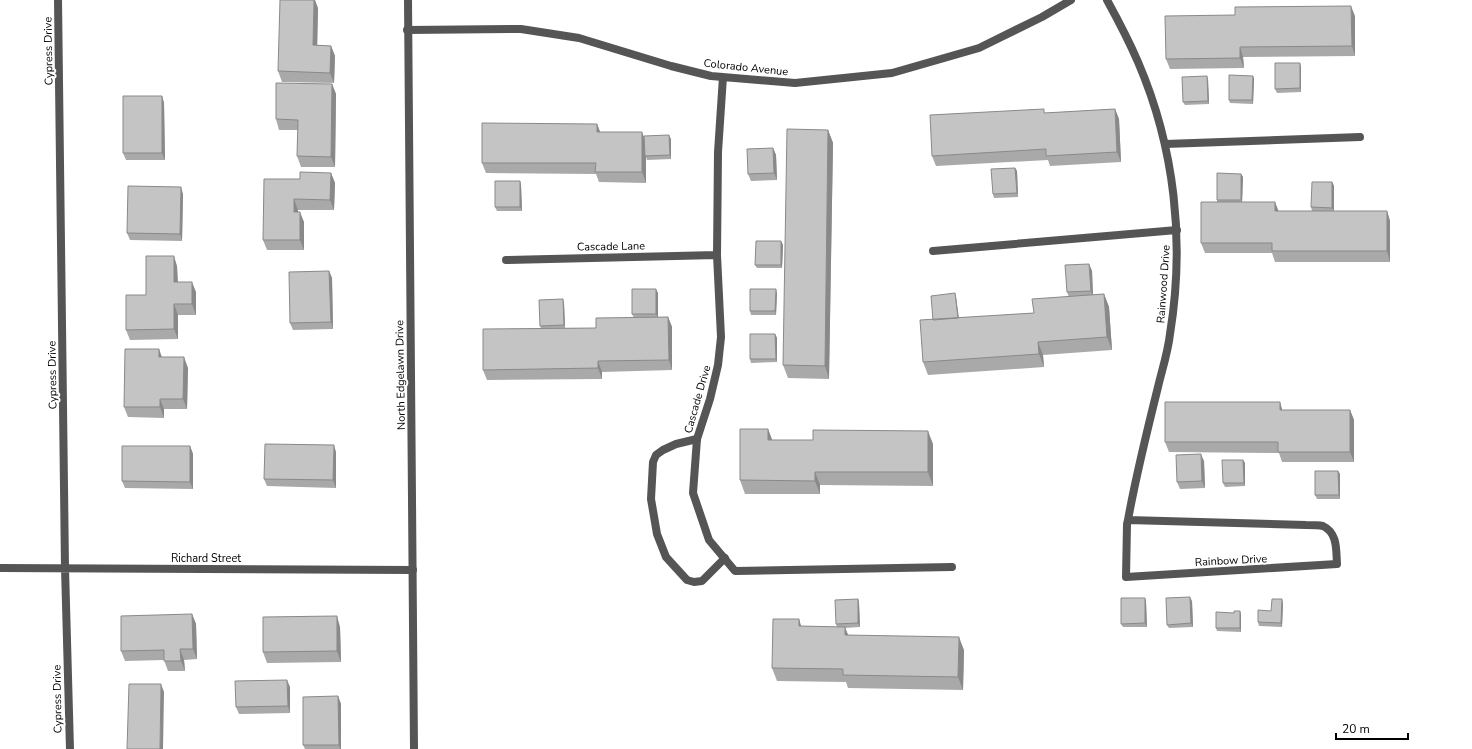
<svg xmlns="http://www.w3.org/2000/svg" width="1472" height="749" font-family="'Nunito Sans',sans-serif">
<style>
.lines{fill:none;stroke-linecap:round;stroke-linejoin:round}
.service{stroke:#555;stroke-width:8}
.minor{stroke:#555;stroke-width:8}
.tertiary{stroke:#555;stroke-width:8}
.wall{fill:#a9a9a9}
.shaded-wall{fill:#898989}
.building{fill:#c4c4c4;stroke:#898989}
.labels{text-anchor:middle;stroke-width:4;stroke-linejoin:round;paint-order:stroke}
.street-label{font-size:11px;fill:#000;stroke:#fff}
</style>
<rect width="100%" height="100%" fill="#fff"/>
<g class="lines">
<!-- service -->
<path class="service" d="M1165,144L1360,137
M933,251L1177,230
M697,439L676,444L663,450L656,455L653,462L651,499L657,534L666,557L687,580L694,582L702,581L725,558"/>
<!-- minor -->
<path class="minor" d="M58,0L65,568L70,749
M1107,0C1118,20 1129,41 1138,62C1175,148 1185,242 1170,334C1168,352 1162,370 1158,387C1147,431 1136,475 1128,520L1127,524L1126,577L1337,564C1336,551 1338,533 1323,526C1318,525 1311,525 1306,525L1128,520
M407,30L521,29L579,38L671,66L711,76L795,83L892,73L979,48L1042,17L1071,0
M723,77L718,152L717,255L721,337L718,365L710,399L697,439L693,493L709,540L735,571L952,567
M506,260L717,255
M0,568L413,570"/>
<!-- tertiary -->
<path class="tertiary" d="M408,0L414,749"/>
</g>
<!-- wall -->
<path class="wall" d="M318,8L317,45L331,46L335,56L334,83L282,82L278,71Z
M1355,16V56L1243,57L1244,68L1170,69L1166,59Z
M1301,67V92L1277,93L1275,89Z
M1253,76L1254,79L1253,104L1230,103L1229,100Z
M1208,79L1209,104L1185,105L1183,102Z
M332,84L336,94L335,167H301L297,156L298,130H279L276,119Z
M162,96L164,103L165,160H126L123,153Z
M1115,109L1119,119L1121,162L1050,166L1048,160L936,166L932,156L1045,113Z
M597,124L600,132L645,139H671V159L647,160L646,157V183L599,182L596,174L486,173L482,163Z
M828,130L833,143L829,379L788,378L783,365Z
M773,148L776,155L777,180L751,181L748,174Z
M1015,168L1017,171L1018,197L994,198L993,194Z
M331,173L335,183L334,210H298V212L304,222V250H267L263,240L300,179Z
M1241,174L1243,177L1242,202L1278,211H1312L1311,207L1332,182L1334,186V211H1387L1390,221V262H1275L1272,253H1205L1201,243L1217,202V200Z
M520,181L521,185L522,211H497L495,207Z
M183,194L182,241L130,240L127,233Z
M781,241L783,245L782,268H757L755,265Z
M1089,264L1092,271L1093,295L1104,294L1109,307L1112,350L1043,355L1044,367L928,375L923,362L933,320L955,293L956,297L959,318L1034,313L1069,297L1067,292Z
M177,266L178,282L196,292V315H178V339L130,340L126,330L146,295Z
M329,271L332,278L333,329L293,330L290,323Z
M658,293V317H668L672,327V370L602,372V379L487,380L483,370L541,328L540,326L564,303L565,328H596L634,318L632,314Z
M777,293L776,315H751L750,311Z
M775,334L777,338V362L751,363L750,359Z
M162,357L188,368L187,409H164V418L128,417L124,407Z
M1280,402L1282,410H1350L1354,420V462H1282L1279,453L1169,452L1165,442Z
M768,429L772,440L933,444V486L820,485V494H745L740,480Z
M190,446L193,454V489L125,488L122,481Z
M336,452V488L267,486L264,479Z
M1243,460L1245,463V486L1225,487L1223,483Z
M1204,461L1205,488L1180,489L1177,482Z
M1338,471L1340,474V499H1317L1315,495Z
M1145,598L1146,602L1147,627H1123L1121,624Z
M858,599L859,603L860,627L845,628L848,635L964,650L963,690L848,688L846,682L777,681L772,668L799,619L801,626L837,627L836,624Z
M1192,601L1193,627L1169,628L1167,625Z
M1283,603L1282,627L1259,626L1258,622L1271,611Z
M1240,611L1241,615V632L1217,631L1216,628L1234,613Z
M192,614L196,624L197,659L184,660L185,671H168L164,660L125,661L121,651Z
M340,627L341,662L267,663L263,652Z
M290,687V713L239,714L236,707Z
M338,696L341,704V749H305L303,745Z"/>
<!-- shaded-wall -->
<path class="shaded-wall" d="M314,0H315L318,8L317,55L313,45Z
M1351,6L1355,16V56L1352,46Z
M331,46L335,56L334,83L330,73Z
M1240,47L1243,57L1244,68L1240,58Z
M1300,63L1301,67V92L1300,88Z
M1207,76L1208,79L1209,104L1208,101Z
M1253,76L1254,79L1253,104L1252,100Z
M332,84L336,94L335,167L331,157Z
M162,96L164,103L165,160L162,153Z
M1115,109L1119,119L1121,162L1117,152Z
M597,124L601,134L597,132Z
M828,130L833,143L829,379L825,366Z
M642,132L646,142V183L642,172Z
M669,135L671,139V159L670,155Z
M773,148L776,155L777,180L774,173Z
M1015,168L1017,171L1018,197L1017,193Z
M331,173L335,183L334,210L330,200Z
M1241,174L1243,177L1242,204L1241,200Z
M520,181L521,185L522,211L520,207Z
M1332,182L1334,186V211L1332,208Z
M181,187L183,194L182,241L180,234Z
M294,199L298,210V222L294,212Z
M1275,202L1279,212L1275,211Z
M1387,211L1390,221V262L1387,251Z
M300,212L304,222V250L300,240Z
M781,241L783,245L782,268L781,265Z
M174,256L177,266L178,292L174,282Z
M1089,264L1092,271L1093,298L1091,291Z
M329,271L332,278L333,329L331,322Z
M192,282L196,292V315L192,304Z
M656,289L658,293V318L656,314Z
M776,289L777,293L776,315L775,311Z
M955,293L956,297L959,322L958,318Z
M1104,294L1109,307L1112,350L1107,337Z
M563,299L564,303L565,328L564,325Z
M174,304L178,315V339L174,329Z
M668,317L672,327V370L669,360Z
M775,334L777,338V362L776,359Z
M1038,342L1043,355L1044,367L1039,354Z
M159,349L163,360L159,357Z
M184,357L188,368L187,409L183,399Z
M598,361L602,372V379L598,368Z
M160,399L164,409V418L160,407Z
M1280,402L1283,413L1280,410Z
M1350,410L1354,420V462L1350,452Z
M768,429L773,442L768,440Z
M928,431L933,444V486L928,472Z
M334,445L336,452V488L333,480Z
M190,446L193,454V489L190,482Z
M1201,454L1204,461L1205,488L1202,481Z
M1243,460L1245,463V486L1244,483Z
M1338,471L1340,474V499L1339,495Z
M815,472L820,485V494L815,481Z
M1190,597L1192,601L1193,627L1191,623Z
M1145,598L1146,602L1147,627L1145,623Z
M858,599L859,603L860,627L858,623Z
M1282,599L1283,603L1282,627L1281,623Z
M1240,611L1241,615V632L1240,628Z
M192,614L196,624L197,659L193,649Z
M337,616L340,627L341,662L337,651Z
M799,619L803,633L799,626Z
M845,627L850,640L845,635Z
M959,637L964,650L963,690L958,677Z
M180,649L184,660L185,671L181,661Z
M287,680L290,687V713L288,706Z
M161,684L164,692L163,749H160Z
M338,696L341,704V749H340L339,745Z"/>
<!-- building -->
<path class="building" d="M280,0H314L313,45L331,46L330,73L278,71Z
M1351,6L1352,46L1240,47V58L1166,59L1165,16L1235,15V7Z
M1275,63H1300V88L1275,89Z
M1229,75L1253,76L1252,100H1229Z
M1207,76L1208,101L1183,102L1182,77Z
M276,83L332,84L331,157L297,156L298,120L276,119Z
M123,96H162V153H123Z
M1044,109V113L1115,109L1117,152L1046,156V149L932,156L930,115Z
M482,123L597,124V132H642V172H595L596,163H482Z
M787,129L828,130L825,366L783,365Z
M669,135L670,155L645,156L644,136Z
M773,148L774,173L748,174L747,149Z
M1015,168L1017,193L993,194L991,169Z
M300,172L331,173L330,200L294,199V212H300V240H263L264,179H300Z
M1217,173L1241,174V200H1217Z
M495,181H520V207H495Z
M1312,182H1332V208L1311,207Z
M128,186L181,187L180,234L127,233Z
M1201,202H1275V211H1387V251H1272V243H1201Z
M756,241H781V265H755Z
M146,256H174V282H192V304H174V329L126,330V295H146Z
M1089,264L1091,291L1067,292L1065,265Z
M329,271L331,322L290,323L289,272Z
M632,289H656V314H632Z
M750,289H776L775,311H750Z
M955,293L958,318L933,320L931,296Z
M1104,294L1107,337L1038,342L1039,354L923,362L920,320L1034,313L1032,299Z
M563,299L564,325L540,326L539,300Z
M668,317L669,360L598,361V368L483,370V329L596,328V318Z
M750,334H775L776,359H750Z
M125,349H159V357H184L183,399H160V407H124Z
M1165,402H1280V410H1350V452H1278V442H1165Z
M740,429H768V440H813V430L928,431V472H815V481L740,480Z
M265,444L334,445L333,480L264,479Z
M122,446H190V482L122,481Z
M1201,454L1202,481L1177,482L1176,455Z
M1222,460H1243L1244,483H1223Z
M1315,471H1338L1339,495H1315Z
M1190,597L1191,623L1167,625L1166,598Z
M1121,598H1145V623L1121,624Z
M858,599V623L836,624L835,600Z
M1272,599H1282L1281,623L1258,622V610L1271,611Z
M1234,611H1240V628H1216V612L1234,613Z
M192,614L193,649H180L181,661H164V650L121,651V616Z
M337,616V651L263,652V617Z
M773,619H799V626L845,627V635L959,637L958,677L843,675V669L772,668Z
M287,680L288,706L236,707L235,681Z
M129,684H161L160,749H127Z
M338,696L339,745H303V697Z"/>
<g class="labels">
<!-- street labels -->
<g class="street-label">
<text transform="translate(48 51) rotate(-91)" y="4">Cypress Drive</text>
<text transform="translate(746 67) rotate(6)" y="4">Colorado Avenue</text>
<text transform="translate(611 246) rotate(-1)" y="4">Cascade Lane</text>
<text transform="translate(1163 284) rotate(-86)" y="4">Rainwood Drive</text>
<text transform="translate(52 375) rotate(-91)" y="4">Cypress Drive</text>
<text transform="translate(400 375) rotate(-91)" y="4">North Edgelawn Drive</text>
<text transform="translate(697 399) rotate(-74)" y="4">Cascade Drive</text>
<text x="206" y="562">Richard Street</text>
<text transform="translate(1231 560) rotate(-3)" y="4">Rainbow Drive</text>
<text transform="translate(57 699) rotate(-91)" y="4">Cypress Drive</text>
</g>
</g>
<!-- scale -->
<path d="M1336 733v6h72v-6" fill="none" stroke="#000000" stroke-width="2"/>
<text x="1342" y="733" font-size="12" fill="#000000" stroke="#ffffff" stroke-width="3" paint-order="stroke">20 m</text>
</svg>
